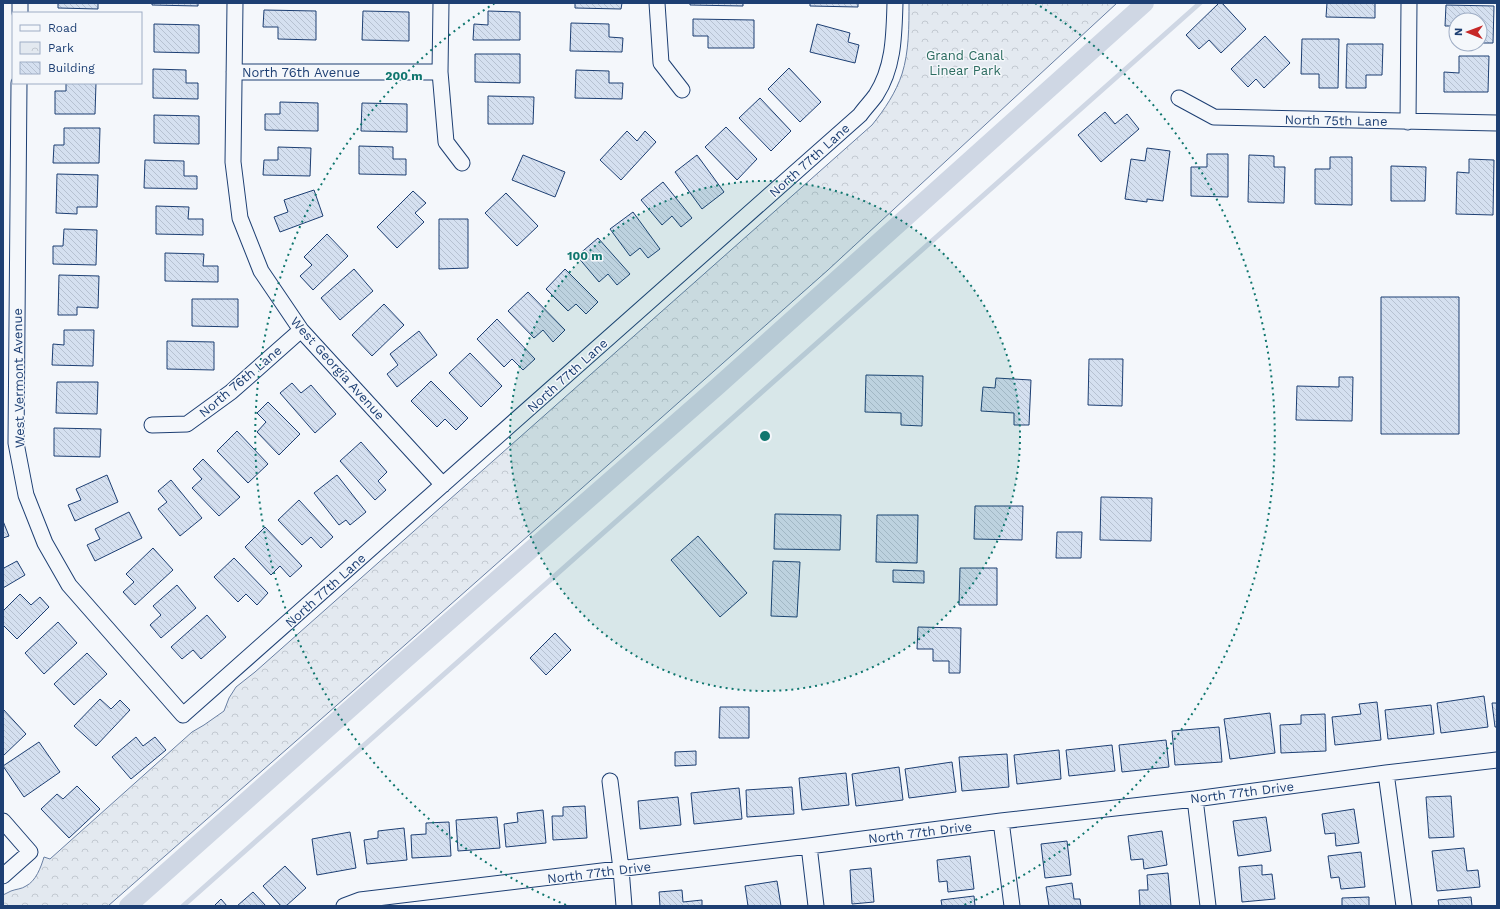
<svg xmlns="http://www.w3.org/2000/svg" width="1500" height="909" font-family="'Work Sans',sans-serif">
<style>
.park{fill:url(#park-crowns);stroke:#687fa3}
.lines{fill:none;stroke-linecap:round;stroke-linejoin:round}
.stream{stroke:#cfd7e4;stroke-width:5}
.canal{stroke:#cfd7e4;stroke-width:18}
.building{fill:url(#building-back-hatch);stroke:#1d3f73}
.minor-casing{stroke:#1d3f73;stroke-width:17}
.minor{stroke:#f4f7fb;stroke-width:15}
.ring{fill:none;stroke:#0f766e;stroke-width:2;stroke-dasharray:2 4}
.labels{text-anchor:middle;stroke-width:3;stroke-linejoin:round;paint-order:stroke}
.park-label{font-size:13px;fill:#2c6c60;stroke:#f4f7fb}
.street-label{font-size:13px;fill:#1d3f73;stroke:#f4f7fb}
.centre{fill:#0f766e;stroke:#f4f7fb;stroke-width:2}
.ring-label{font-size:12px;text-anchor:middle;font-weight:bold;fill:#0f766e;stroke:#f4f7fb;stroke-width:3;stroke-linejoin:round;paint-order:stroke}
</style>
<defs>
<pattern id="park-crowns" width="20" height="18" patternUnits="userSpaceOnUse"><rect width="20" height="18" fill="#e3e9f0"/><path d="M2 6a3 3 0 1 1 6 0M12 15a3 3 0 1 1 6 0" fill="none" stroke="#c2c9d1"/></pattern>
<pattern id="building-back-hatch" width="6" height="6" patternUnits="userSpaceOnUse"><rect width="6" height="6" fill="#d5e0f0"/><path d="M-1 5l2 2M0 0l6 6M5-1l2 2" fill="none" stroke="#b6c1d1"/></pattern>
</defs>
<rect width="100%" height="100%" fill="#f4f7fb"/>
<!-- park -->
<path class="park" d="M909,3H1117L828,270L353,691L108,906H3V895C6,894 8,892 11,891C16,889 22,889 26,886C36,881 41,867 44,857L50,859L192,732L204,725L224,711L229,698L236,687L255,672L872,125C885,109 896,92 902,74C909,52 909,26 909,3Z"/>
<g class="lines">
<!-- stream -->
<path class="stream" d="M183,906L1200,3"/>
<!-- canal -->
<path class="canal" d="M128,906L406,659L718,386L1145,3"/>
</g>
<!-- building -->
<path class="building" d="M58,3H98V9L58,8Z
M152,3H198V6L152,5Z
M575,3H622L621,9L575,8Z
M690,3H743V6L690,5Z
M810,3H858V7L810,6Z
M1219,3H1222L1246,29L1221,53L1209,40L1199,49L1186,35Z
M1327,3H1375V18L1326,17Z
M1446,5L1494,6L1493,43H1480V20H1456V26H1445Z
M264,10L316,11V40L278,39V27H263Z
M363,11L409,12V41L362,40Z
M488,11L520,12V40H473L474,24L488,25Z
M693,19L754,20V48H708V36H693Z
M571,23L609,24V37L623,38L622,52L570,51Z
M154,24L199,25V53L154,52Z
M817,24L850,33L848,42L859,45L855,63L810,52Z
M1265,36L1290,63L1264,88L1256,79L1248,87L1231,69Z
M1302,39H1339L1338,88H1319V74H1301Z
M1347,44H1383L1382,75H1366V88H1346Z
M475,54H520V83L475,82Z
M1459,56H1489L1488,92H1444V72L1459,73Z
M789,68L821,102L800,122L768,89Z
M153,69L186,70V83H198V99L153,98Z
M576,70L609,71V83H623L622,99L575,98Z
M66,83H96L95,114H55V91H66Z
M488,96L534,97L533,124H488Z
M760,98L791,131L771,151L739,118Z
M280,102L318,103V131L265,130V114H280Z
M362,103L407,104V132L361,131Z
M1105,112L1115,124L1127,114L1139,129L1101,162L1078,135Z
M154,115L199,116V144L154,143Z
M726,127L757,159L737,180L705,147Z
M64,128H100L99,163H53L54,145H64Z
M627,131L637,141L645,131L656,142L621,180L600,160Z
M359,146L393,147V159H406V175L359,174Z
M278,147L311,148L310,176L263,175L264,160H278Z
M1147,148L1170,151L1163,201L1147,199V202L1125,199L1131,159L1145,161Z
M1207,154H1228V197L1191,196V167H1207Z
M523,155L565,172L555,197L512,180Z
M697,155L724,192L702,209L675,172Z
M1249,155L1274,156V167H1285L1284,203L1248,202Z
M1330,157H1352V205L1315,204V169H1330Z
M1469,159L1494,160L1493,215L1456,214L1457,172L1469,173Z
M145,160L184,161V176H197V189L144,188Z
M1391,166L1426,167L1425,201H1391Z
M57,174L98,175L97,207H77V214L56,213Z
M663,182L692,218L681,227L672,216L662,225L641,200Z
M314,190L323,216L280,232L274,217L288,212L284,200Z
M413,191L426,203L415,213L424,222L397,248L377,227Z
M506,193L538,226L517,246L485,213Z
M156,206L189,207L188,219H203V235L156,234Z
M633,212L660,249L648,258L640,248L630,256L610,229Z
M439,219H468V268L439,269Z
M64,229L97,230L96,265L53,264V246H63Z
M327,234L348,256L313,290L300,276L312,265L304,257Z
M598,238L630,274L617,285L608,274L599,282L577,256Z
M165,253L204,254L203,266H218V282L165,281Z
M354,269L373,291L340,320L321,298Z
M565,269L598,302L586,314L576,304L568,311L546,289Z
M59,275L99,276L98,308L77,307V315H58Z
M528,292L565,330L553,342L543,330L534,338L508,311Z
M1381,297H1459V434H1381Z
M192,299H238V327L192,326Z
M384,304L404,325L372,356L352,335Z
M497,319L535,359L523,370L512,359L504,367L477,339Z
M64,330H94L93,366L52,365L53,344L64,345Z
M419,331L437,355L397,387L387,374L398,365L390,354Z
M167,341L214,342V370L167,369Z
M470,353L502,386L481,407L449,373Z
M1089,359H1123L1122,406L1088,405Z
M866,375L923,376L922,426L901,425V413L865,412Z
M1339,377H1353L1352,421L1296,420L1297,386L1339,387Z
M996,378L1031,380L1029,425H1014V413L981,411L983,387L995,388Z
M431,381L468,418L456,430L445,419L437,427L411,401Z
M57,382H98L97,414L56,413Z
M292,383L301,393L311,385L336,414L315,433L280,393Z
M268,402L300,434L279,455L257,432L266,422L257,413Z
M54,428L101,429L100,457L54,456Z
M237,431L268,464L248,483L217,451Z
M361,442L387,472L378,481L386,490L375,500L340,461Z
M203,459L240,497L219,516L192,488L202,479L193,469Z
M107,475L118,502L75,521L68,505L81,500L76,489Z
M337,475L366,512L350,525L346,520L339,525L314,493Z
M171,480L202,518L180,536L158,509L167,502L158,491Z
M1101,497L1152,498L1151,541L1100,540Z
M299,500L333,537L321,548L311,537L302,545L278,520Z
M975,506H1023L1022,540L974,539Z
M129,512L142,538L95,561L87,545L100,539L95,529Z
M775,514L841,515L840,550L774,549Z
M877,515H918L917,563L876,562Z
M3,521L9,536L3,538Z
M265,527L302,566L290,577L280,566L271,575L245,547Z
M1057,532H1082L1081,558H1056Z
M698,536L747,593L720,617L671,560Z
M153,548L173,570L135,605L123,592L134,582L126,574Z
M234,558L268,593L257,605L246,594L238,602L214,577Z
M17,561L25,575L3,588V565L4,568Z
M773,561L800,562L797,617L771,616Z
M960,568H997V605H959Z
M893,570L924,571V583L893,582Z
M177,585L196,608L161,638L150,625L161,615L153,606Z
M20,594L31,605L40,597L49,607L17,639L3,625V611Z
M207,615L226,637L201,659L193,650L182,659L171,647Z
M58,622L77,643L44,674L25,653Z
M918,627L961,628L960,673H949V661H933V649H917Z
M555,633L571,650L546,675L530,658Z
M87,653L107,674L74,705L54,684Z
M1484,696L1488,727L1441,733L1437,703Z
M100,699L111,709L120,700L130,710L96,746L74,726Z
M1377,702L1381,740L1335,745L1332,717L1361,714L1359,704Z
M1492,703H1497V727H1495Z
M1431,705L1434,734L1388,739L1385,710Z
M720,707H749V738H719Z
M3,709L26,734L3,756Z
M1270,713L1275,753L1230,759L1224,719Z
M1325,714L1326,751L1281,753L1280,725L1301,724V715Z
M1219,727L1222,762L1175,765L1172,731Z
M136,737L143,746L155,737L166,750L131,779L112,757Z
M1166,740L1169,767L1122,772L1119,745Z
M39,742L60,772L24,797L3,766Z
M1112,745L1115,771L1069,776L1066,750Z
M1059,750L1061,779L1017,784L1014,755Z
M696,751V765L675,766V752Z
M1007,754L1009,787L962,791L959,757Z
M952,762L956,792L909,798L905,769Z
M899,767L903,800L856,806L852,774Z
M846,773L849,805L802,810L799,778Z
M77,786L100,809L69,838L41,809L57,794L63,799Z
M792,787L794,814L747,817L746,790Z
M739,788L742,819L694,824L691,793Z
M1451,796L1454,837L1429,838L1426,797Z
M678,797L681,825L640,829L638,801Z
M585,806L587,838L553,840L552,816H563V807Z
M1354,809L1359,843L1336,846L1335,833L1325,834L1322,814Z
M543,810L546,843L506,847L504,824L518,822L517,813Z
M497,817L500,848L458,851L456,820Z
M1266,817L1271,851L1238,856L1233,821Z
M449,822L451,856L412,858L411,835L426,834V823Z
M404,828L407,860L367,864L364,840L378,838V831Z
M1162,831L1167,865L1144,869L1143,859L1131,860L1128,836Z
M350,832L356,868L317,875L312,839Z
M1067,841L1071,875L1045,878L1041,844Z
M1464,848L1467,871L1478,870L1480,887L1437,891L1432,851Z
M1361,852L1365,887L1341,889L1339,877L1331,878L1328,856Z
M970,856L974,889L948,892L947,881L939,882L937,860Z
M1262,865V875L1272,874L1275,899L1242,902L1239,867Z
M285,866L306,888L286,906H281L263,886Z
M871,868L874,902L852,904L850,870Z
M1168,873L1171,906H1140L1139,890H1148L1147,875Z
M777,881L781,906H748L745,886Z
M1072,883L1074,899H1080L1081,906H1049L1046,887Z
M682,890L683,902L702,900V906H660L659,892Z
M253,892L266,906H237Z
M974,896L975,906H942L941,900Z
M1369,897V906H1342V898Z
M1471,897L1472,906H1439L1438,900Z
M221,899L227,906H214Z"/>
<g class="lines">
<!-- minor casing -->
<g class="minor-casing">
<path id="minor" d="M235,3L233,162L240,218L261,271L301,330L443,485
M441,3L440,72L446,142L462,163
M657,3L661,63L682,90
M20,13V3
M234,72H440
M19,83L16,443L26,495L45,543L69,585L183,715L860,115C865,108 871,102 876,95C894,67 894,35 895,3
M1179,98L1214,117L1497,123
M1408,122L1409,3
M152,425L187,424L231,392L301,330
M1386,773L1404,906
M610,781L621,869L624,906
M1195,799L1208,906
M3,821L30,852L3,876
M1001,821L1012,906
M809,846L816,906
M344,906L360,900L809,846L1001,821L1195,799L1386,773L1497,760"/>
</g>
<!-- minor -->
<use href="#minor" class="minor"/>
</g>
<!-- distance rings -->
<circle cx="765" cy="436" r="255" fill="#0f766e" fill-opacity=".12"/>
<g class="ring">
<circle cx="765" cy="436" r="255"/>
<path d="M566 905A510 510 0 0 1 495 3M1035 3A510 510 0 0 1 964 905"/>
</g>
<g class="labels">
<!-- park labels -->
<g class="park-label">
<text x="965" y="60">Grand Canal<tspan x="965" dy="15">Linear Park</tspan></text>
</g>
<!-- street labels -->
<g class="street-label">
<text x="301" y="77">North 76th Avenue</text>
<text transform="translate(1336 120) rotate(1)" y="5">North 75th Lane</text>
<text transform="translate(809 160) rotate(-42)" y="5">North 77th Lane</text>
<text transform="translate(338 368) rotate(48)" y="5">West Georgia Avenue</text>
<text transform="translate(567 375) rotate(-42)" y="5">North 77th Lane</text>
<text transform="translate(18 378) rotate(-91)" y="5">West Vermont Avenue</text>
<text transform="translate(240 381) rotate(-40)" y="5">North 76th Lane</text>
<text transform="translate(325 590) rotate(-42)" y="5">North 77th Lane</text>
<text transform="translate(1242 792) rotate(-7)" y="5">North 77th Drive</text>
<text transform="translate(920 832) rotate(-7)" y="5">North 77th Drive</text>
<text transform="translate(599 872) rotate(-7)" y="5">North 77th Drive</text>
</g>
</g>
<circle cx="765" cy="436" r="6" class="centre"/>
<g class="ring-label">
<text x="404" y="80">200 m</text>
<text x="585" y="260">100 m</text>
</g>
<!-- border -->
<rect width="1500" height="909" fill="none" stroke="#1d3f73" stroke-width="8"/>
<!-- legend -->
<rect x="12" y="12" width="130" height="72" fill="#f4f7fb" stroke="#9eadc5"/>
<rect x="20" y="25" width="20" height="6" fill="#f4f7fb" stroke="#9eadc5"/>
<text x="48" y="32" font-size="12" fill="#1d3f73">Road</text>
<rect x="20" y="42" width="20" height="12" fill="url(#park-crowns)" stroke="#9eadc5"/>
<text x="48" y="52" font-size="12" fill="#1d3f73">Park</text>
<rect x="20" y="62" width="20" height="12" fill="url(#building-back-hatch)" stroke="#9eadc5"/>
<text x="48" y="72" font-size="12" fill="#1d3f73">Building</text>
<!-- north arrow -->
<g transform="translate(1468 32) rotate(271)"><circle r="19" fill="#f4f7fb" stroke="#9eadc5"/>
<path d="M0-3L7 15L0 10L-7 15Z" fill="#c62828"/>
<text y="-6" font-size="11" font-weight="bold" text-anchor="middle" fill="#1d3f73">N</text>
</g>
</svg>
